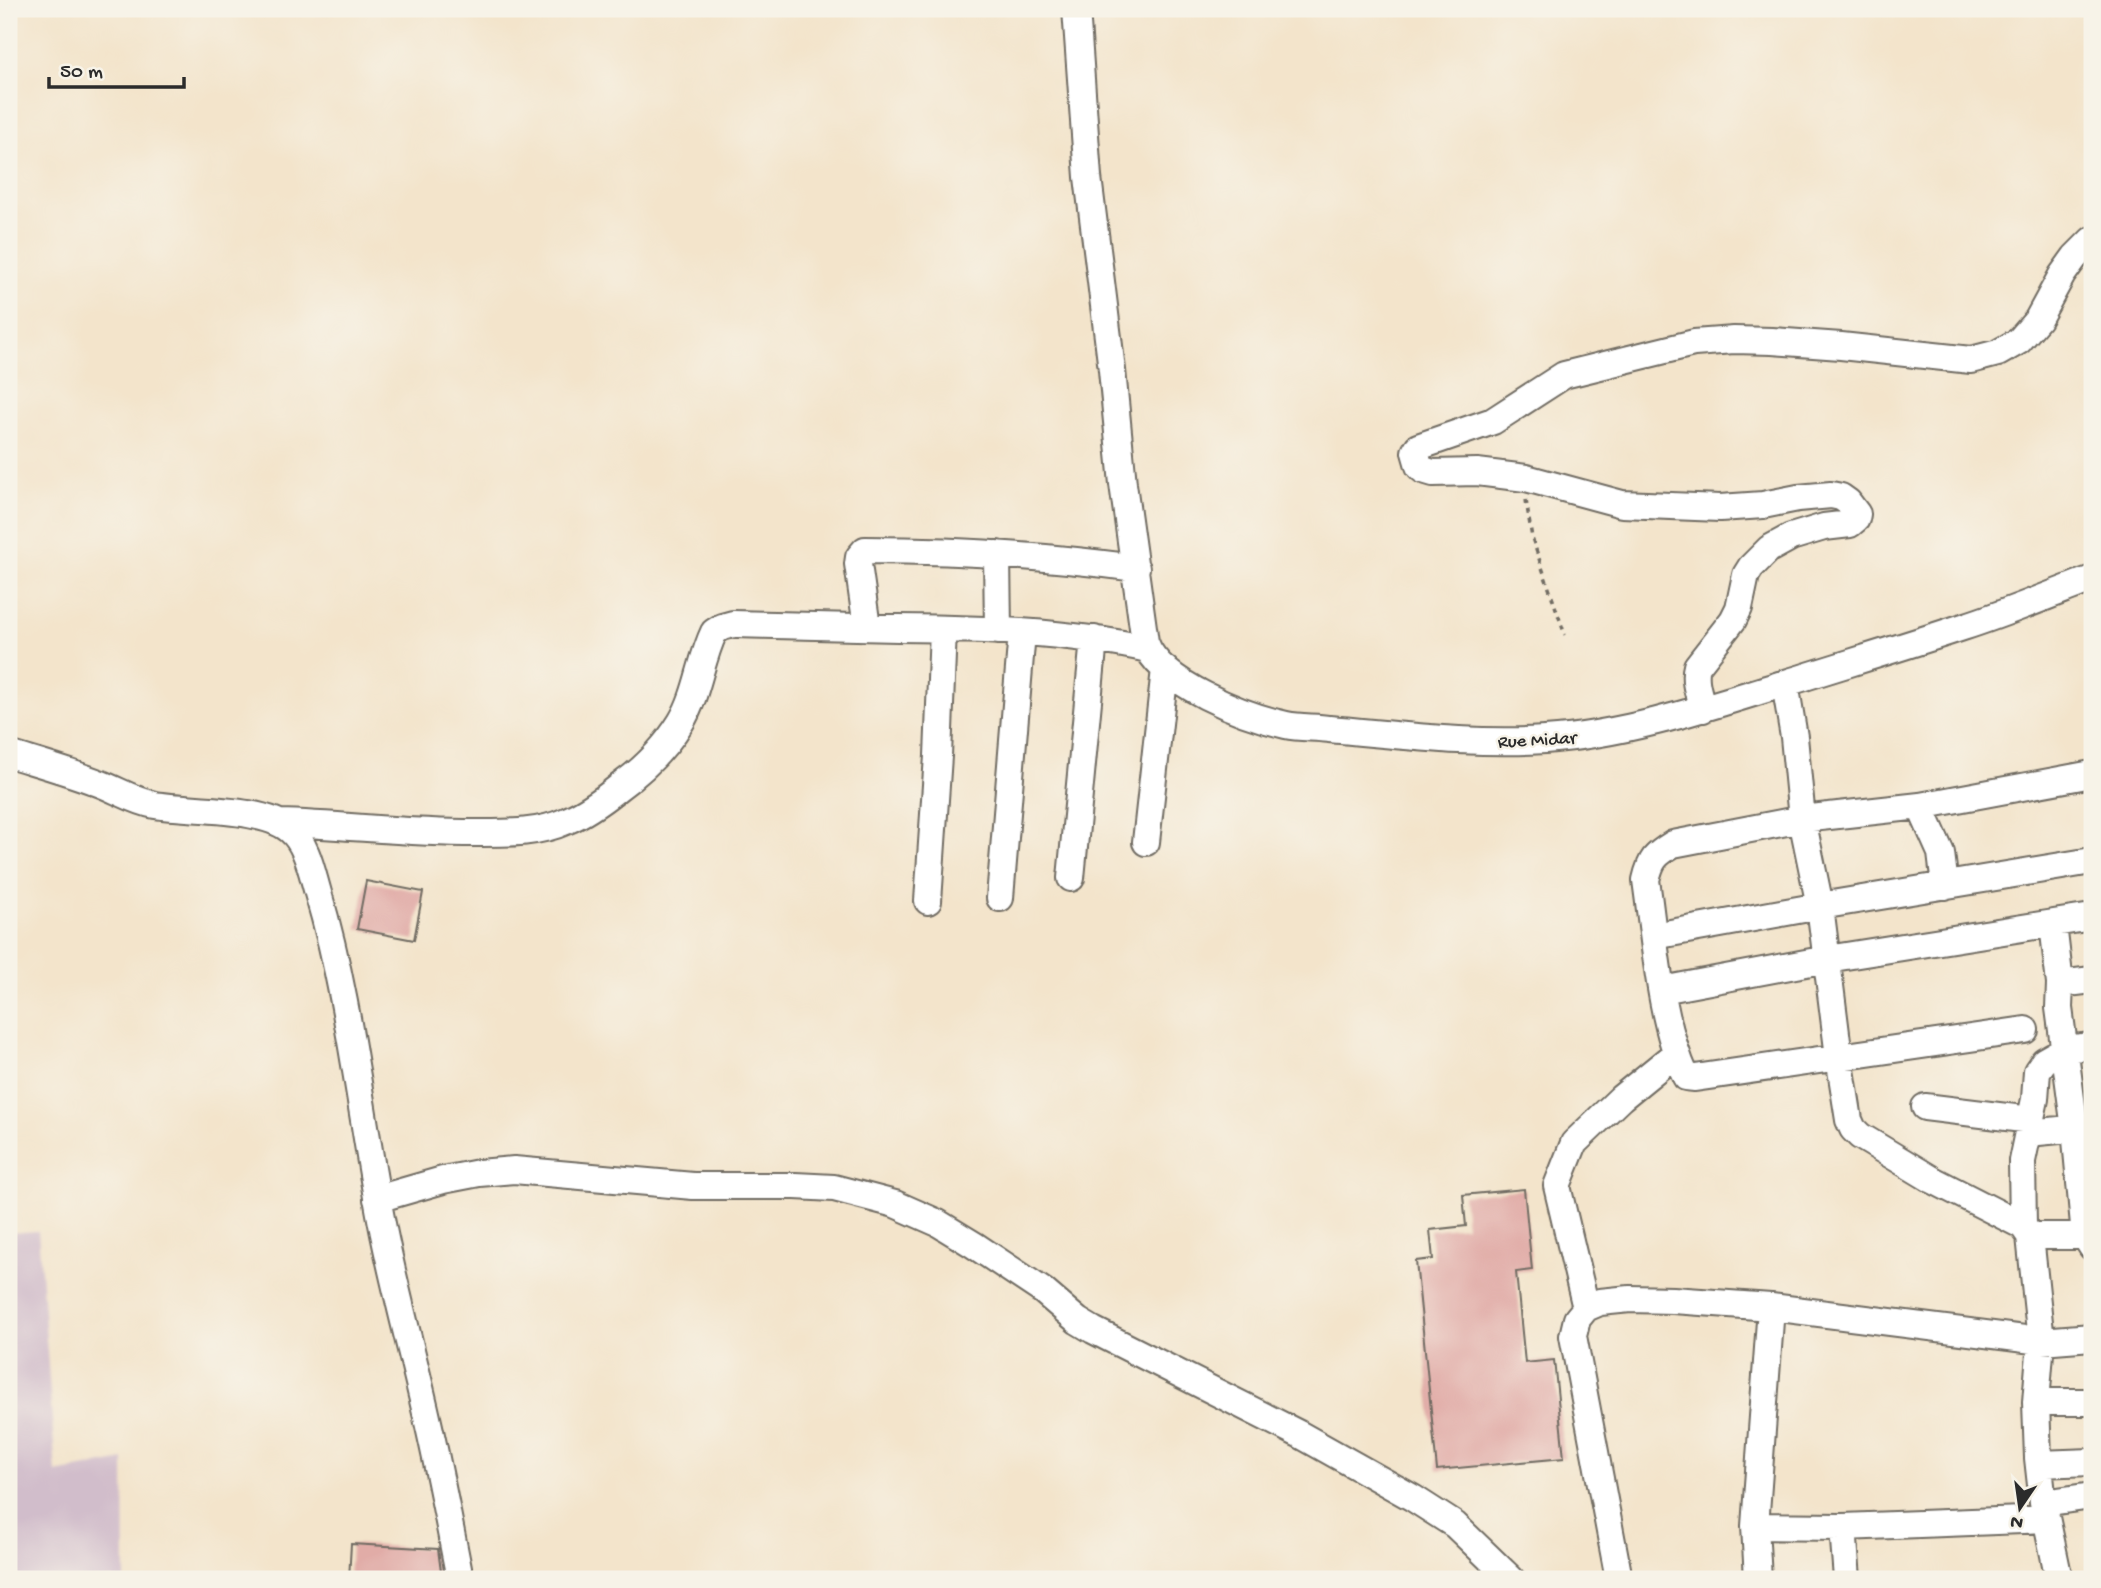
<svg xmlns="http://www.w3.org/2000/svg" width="2101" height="1588" font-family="'Gochi Hand',sans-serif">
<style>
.industrial{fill:#d1bdcb}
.building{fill:#e1aca7}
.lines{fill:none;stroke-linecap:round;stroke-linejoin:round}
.minor-casing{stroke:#716c63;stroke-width:30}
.path{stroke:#716c63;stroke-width:3.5;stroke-dasharray:5 5;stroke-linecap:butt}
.minor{stroke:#fff;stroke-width:26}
.labels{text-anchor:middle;stroke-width:5;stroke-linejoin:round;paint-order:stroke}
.street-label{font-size:19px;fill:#2b2b2b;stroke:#f7f3e8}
</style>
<rect width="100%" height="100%" fill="#f7f3e8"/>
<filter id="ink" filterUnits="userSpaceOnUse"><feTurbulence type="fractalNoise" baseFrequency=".0143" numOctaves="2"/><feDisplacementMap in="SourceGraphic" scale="14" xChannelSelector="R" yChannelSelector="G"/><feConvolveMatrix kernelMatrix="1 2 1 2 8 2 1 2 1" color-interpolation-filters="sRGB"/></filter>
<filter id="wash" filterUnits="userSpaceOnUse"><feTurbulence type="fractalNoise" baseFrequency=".00686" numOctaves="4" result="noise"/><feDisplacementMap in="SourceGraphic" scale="28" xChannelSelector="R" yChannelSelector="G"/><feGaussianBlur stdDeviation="1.57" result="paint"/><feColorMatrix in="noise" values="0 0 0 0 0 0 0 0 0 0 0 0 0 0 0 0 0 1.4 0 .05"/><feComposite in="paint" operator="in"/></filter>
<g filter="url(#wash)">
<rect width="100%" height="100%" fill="#f3e4cb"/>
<!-- industrial -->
<path class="industrial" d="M38,1231L56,1473L124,1460L125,1579H9V1233Z"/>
<g id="blocks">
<!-- building -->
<path class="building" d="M366,881L423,892L414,940L357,929Z
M1524,1189L1532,1270L1516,1272L1525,1363L1554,1360L1564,1458L1437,1470L1416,1261L1433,1259L1430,1230L1466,1226L1463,1195Z
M351,1544L438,1549L442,1579H349Z"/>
</g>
</g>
<g filter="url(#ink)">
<use href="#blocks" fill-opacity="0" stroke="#716c63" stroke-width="2"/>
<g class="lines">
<!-- minor casing -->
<g class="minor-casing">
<path id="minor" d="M1076,9L1088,177L1112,370L1123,484L1145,642C1160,684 1245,716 1286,725C1300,728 1315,727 1329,729C1400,735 1474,745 1545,740C1630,734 1711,706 1792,681C1849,663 1906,646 1963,627C2007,613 2049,595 2092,579
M997,554L998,631
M867,627L858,564L859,557L865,550C956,550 1046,556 1136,568
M1785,683L1794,737L1802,819L1820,906L1839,1057L1849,1120L1853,1129L1860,1136L1933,1180L2023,1226L2030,1236L2041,1341L2036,1402L2038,1458L2043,1503L2059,1579
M1703,709C1699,695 1693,680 1697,666L1733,620L1739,608L1746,575L1751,567L1769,549L1791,537L1824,527L1850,524L1856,519L1857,514L1848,502L1841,497L1831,495L1798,498L1763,505L1720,508L1622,504L1526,478L1477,472L1433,473L1423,470L1419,466L1415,452L1418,447L1493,421L1564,375L1694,343L1734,340L1772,341L1841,346L1971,360L1998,353L2019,341L2038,319L2062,275L2075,257L2092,240
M9,754C38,763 67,771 96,782C116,789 134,801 155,805C191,811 264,807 290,830C307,844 312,873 318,893C351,1004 361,1121 384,1234C397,1297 414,1359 428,1422C440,1474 450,1527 460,1579
M1920,806L1941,853L1945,886
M280,823C348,825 414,834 482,833C510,833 540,833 566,821C585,813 603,800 619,787C644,769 665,748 681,722C698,694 700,661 714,632L722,627L733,624C788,625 843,627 898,628C982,629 1066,631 1148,649
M1146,842L1165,669
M1071,878L1094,639
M1000,898L1022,632
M928,901L938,756L943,629
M2053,924L2060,984L2059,1008L2075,1129L2085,1236L2092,1247
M1654,936L1820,906L2092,861
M2060,984L2092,980
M1662,990L1827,959L2092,917
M2025,1030L1695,1078L1686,1077C1660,1021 1655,942 1646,880C1651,859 1655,855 1673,844L1802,819L1920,806L2092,774
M1925,1107L2031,1120
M2028,1133L2091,1127
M377,1199L443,1180L479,1173L514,1170L693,1186H795L834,1188L895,1204L938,1223L974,1245L1043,1291L1078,1321L1093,1330L1299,1434L1413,1498L1455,1525L1511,1579
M2023,1226L2022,1161L2035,1099L2037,1071L2044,1061L2065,1049L2092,1046
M2030,1236H2092
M1586,1308L1557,1186L1574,1143L1621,1098L1675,1054
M2036,1402H2092
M2039,1464L2092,1462
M2043,1503L2092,1496
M1755,1526L1843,1527L2046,1519
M1843,1527L1847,1579
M1619,1579L1573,1336L1577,1319L1586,1308L1600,1302L1630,1299L1673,1300L1771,1307L2041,1341L2092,1337
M1758,1579L1755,1526L1771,1307"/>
</g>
<!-- path -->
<path class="path" d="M1526,500L1532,538L1565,635"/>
<!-- minor -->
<use href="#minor" class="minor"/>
</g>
</g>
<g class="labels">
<!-- street labels -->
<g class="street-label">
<text transform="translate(1537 738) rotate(-3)" y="7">Rue Midar</text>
</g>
</g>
<!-- margin -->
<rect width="2101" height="1588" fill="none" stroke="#f7f3e8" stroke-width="35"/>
<!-- north arrow -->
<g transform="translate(2020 1508) rotate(193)" stroke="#f7f3e8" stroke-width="5" paint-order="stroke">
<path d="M0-5L12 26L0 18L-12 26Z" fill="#2b2b2b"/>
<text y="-10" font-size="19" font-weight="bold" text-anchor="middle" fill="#2b2b2b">N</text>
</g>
<!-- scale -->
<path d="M49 77v10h135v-10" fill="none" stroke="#2b2b2b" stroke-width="3.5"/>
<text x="60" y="77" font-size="21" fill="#2b2b2b" stroke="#f7f3e8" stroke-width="5" paint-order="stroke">50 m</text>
</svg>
